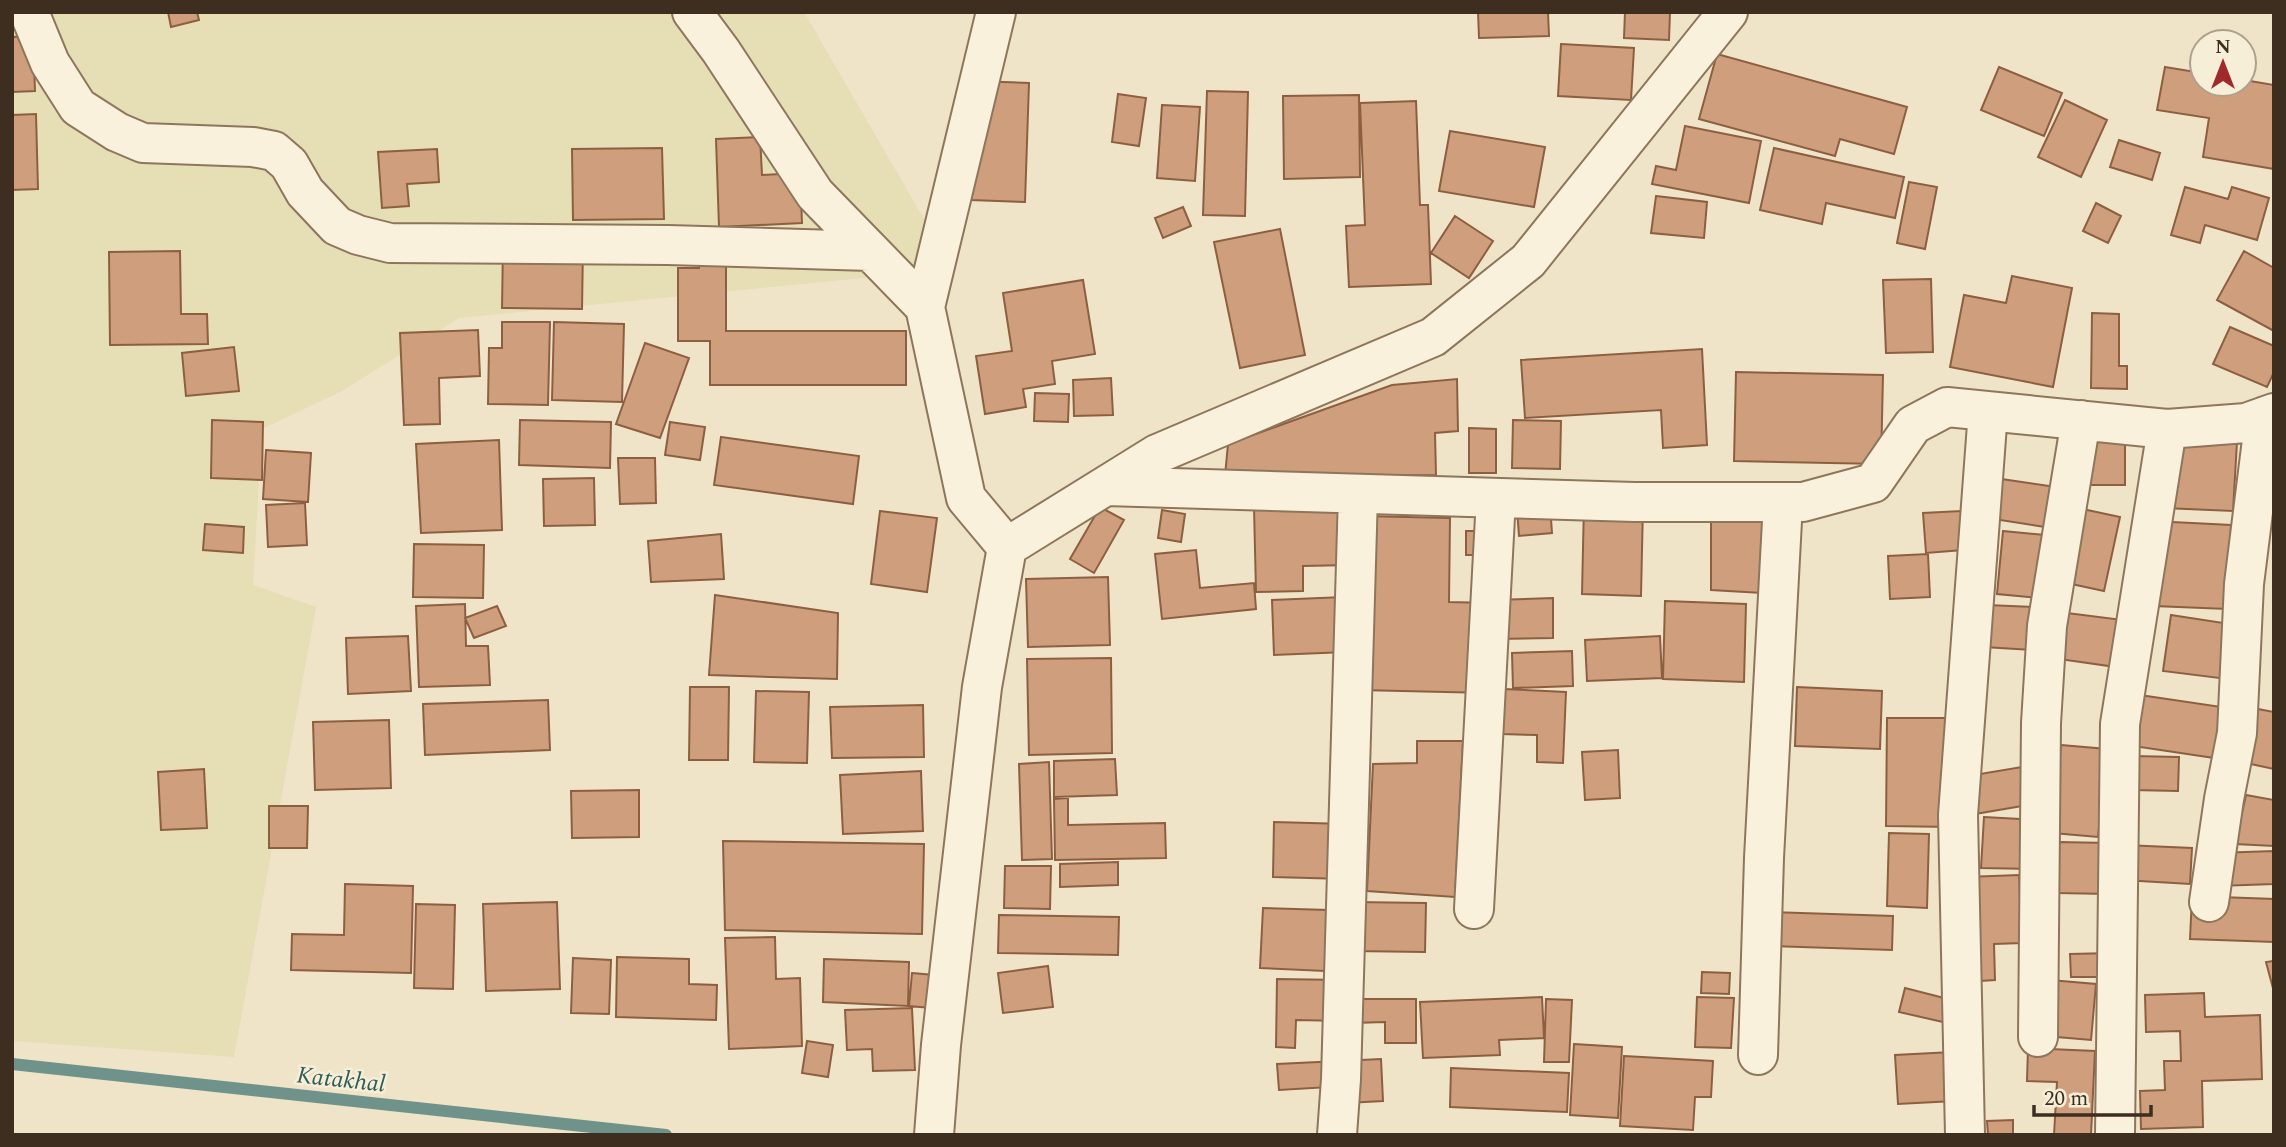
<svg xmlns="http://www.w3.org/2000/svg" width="2286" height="1147" font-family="Spectral,serif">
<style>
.farmland{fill:#e6deb5}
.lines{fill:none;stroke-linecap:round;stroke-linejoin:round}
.stream{stroke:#6f938a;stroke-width:12}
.building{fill:#cf9f7d;stroke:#8d5f41;stroke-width:2}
.minor-casing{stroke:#8d765c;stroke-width:42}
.minor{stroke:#faf1dc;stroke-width:38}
.labels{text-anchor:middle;stroke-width:5;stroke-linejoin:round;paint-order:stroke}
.water-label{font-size:24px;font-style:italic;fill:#2f5d5a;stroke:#f7eed8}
</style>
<rect width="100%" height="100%" fill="#f0e4c8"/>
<!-- farmland -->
<path class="farmland" d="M12,12H804L953,269L459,318L342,391L262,429L253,585L316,607L234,1057L12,1041Z"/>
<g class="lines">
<!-- stream -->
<path class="stream" d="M12,1064L666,1135"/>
</g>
<!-- building -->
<path class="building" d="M168,12H197L199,20L171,27Z
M1478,12H1548L1549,36L1479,38Z
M1625,12H1670L1669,40L1624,38Z
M33,36L35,91L12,92V37Z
M1561,44L1634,48L1631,100L1558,96Z
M1717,54L1907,107L1894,154L1840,139L1835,156L1699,119Z
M1999,67L2062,93L2044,136L1981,110Z
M2165,67L2202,73V84H2244V80L2274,85V169L2203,157L2209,118L2157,110Z
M975,81L1029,83L1025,202L971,200Z
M1207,91L1248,92L1245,216L1203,215Z
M1118,94L1146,98L1139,146L1112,142Z
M1359,95L1360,177L1284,179L1283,96Z
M2065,100L2107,120L2081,177L2038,157Z
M1416,101L1420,205H1428L1431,284L1349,287L1346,226L1365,225L1360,103Z
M1162,105L1200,107L1195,181L1157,178Z
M36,114L38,189L12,190V115Z
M1685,126L1761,141L1749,203L1652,184L1656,166L1676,170Z
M1450,131L1545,147L1534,207L1439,191Z
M760,137L762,175L800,173L802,223L719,227L716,139Z
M2119,140L2160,153L2152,180L2110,167Z
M662,148L664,219L573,220L572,149Z
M1774,148L1904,177L1895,218L1826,203L1822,224L1760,210Z
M437,149L439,182L407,184L409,206L382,208L378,152Z
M1909,182L1937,187L1925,249L1897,243Z
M2185,187L2228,199L2232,187L2269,198L2257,240L2205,225L2200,243L2171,235Z
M1656,196L1707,202L1704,238L1651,233Z
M2096,203L2121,216L2108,243L2083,231Z
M1183,207L1191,226L1163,238L1155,218Z
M1455,216L1493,241L1469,278L1431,253Z
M1280,229L1305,355L1240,368L1214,242Z
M503,245L583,247L582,309L502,308Z
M180,251L181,314H207L208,344L110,345L109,252Z
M2244,251L2274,268V331L2217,300Z
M699,253H726V331H906V385H710V341H678V268H699Z
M2012,276L2072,288L2053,387L1950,367L1964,295L2006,303Z
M1931,279L1933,352L1886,353L1883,280Z
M1083,280L1095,354L1052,361L1055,384L1023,389L1026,407L985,414L976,356L1012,351L1003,293Z
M2092,313L2119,314V366H2127V389L2091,388Z
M502,322H550L548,405L488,404L489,348H502Z
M554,322L624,324L622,402L552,400Z
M2230,327L2274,346V372L2267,387L2213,364Z
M478,330L480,376L439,378L440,424L404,425L400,333Z
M645,343L689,358L660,438L616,424Z
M234,347L239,391L186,396L182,353Z
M1702,349L1707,445L1663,448L1661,410L1525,418L1521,360Z
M1736,372L1883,375L1881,464L1734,461Z
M1111,378L1113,415L1074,416L1073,380Z
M1457,379L1458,431L1435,433L1436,475L1225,476L1228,444L1392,385Z
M1035,393L1069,394L1068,422L1034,421Z
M212,420L263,422L262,480L211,478Z
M520,420L611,422L610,468L519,465Z
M1513,420L1561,421L1560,469L1512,468Z
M670,422L705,427L700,460L665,455Z
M2087,427H2125V485H2087Z
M1469,428L1496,429V473H1469Z
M721,437L859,456L853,504L714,485Z
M2167,439L2237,442L2233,511L2164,508Z
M499,440L502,530L421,533L416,444Z
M266,450L311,453L308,502L263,499Z
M618,458H655L656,503L620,504Z
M1974,475L2070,489L2064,530L1968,515Z
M594,478L595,525L544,526L543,479Z
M305,503L307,545L268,547L266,505Z
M1584,503L1643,505L1641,596L1582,594Z
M1347,505L1349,565L1303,566V591L1256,592L1254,507Z
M1550,505L1552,533L1519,536L1517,509Z
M1100,507L1124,520L1094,573L1070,559Z
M2078,508L2120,517L2104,591L2062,582Z
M1162,510L1185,514L1181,542L1158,538Z
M880,511L937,518L927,592L871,584Z
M1711,511H1774L1762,593L1711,590Z
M1961,511L1963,550L1926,553L1923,513Z
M1363,516L1450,518L1449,602L1490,603L1488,693L1359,690Z
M2152,521L2231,525L2227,609L2154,606Z
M205,524L244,527L243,553L203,550Z
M1466,531H1490L1489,555H1466Z
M2003,531L2066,537L2059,600L1997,594Z
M721,534L724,579L651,582L648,541Z
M414,544L484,545L483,598L413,597Z
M1196,550L1200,588L1254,583L1256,609L1162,619L1155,554Z
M1928,554L1930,597L1890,599L1888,556Z
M1108,577L1110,645L1028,647L1026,579Z
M715,595L838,613L837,679L709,675Z
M1344,597L1346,652L1274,655L1272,600Z
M1553,598V638L1495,639L1494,600Z
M1665,601L1746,604L1744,682L1663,679Z
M465,604L466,646H488L490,685L419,687L416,606Z
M1987,605L2034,607L2032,650L1984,647Z
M497,606L506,626L474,638L465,618Z
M2059,612L2123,620L2116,667L2052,658Z
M2171,615L2243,626L2235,680L2163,671Z
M408,636L411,691L348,694L346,638Z
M1660,636L1662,678L1587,681L1585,640Z
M1572,651L1573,686L1513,688L1512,653Z
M1111,658L1112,753L1029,755L1027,659Z
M690,687H729L728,760H689Z
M1797,687L1882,691L1880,749L1795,746Z
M1504,689L1566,692L1563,763L1537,762V735L1502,734Z
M756,691L809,692L807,763L754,762Z
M2140,695L2235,709L2228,760L2133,746Z
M548,700L550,750L425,755L423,704Z
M923,705L924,757L832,758L830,707Z
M2258,709L2274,712V769L2246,763Z
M1887,718H1949L1952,827L1886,826Z
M389,720L391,788L315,790L313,722Z
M1417,741H1463L1455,897L1367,891L1373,764L1417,763Z
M2061,745L2107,749L2098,837L2053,833Z
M1618,750L1620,798L1585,800L1582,752Z
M2133,756L2179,757L2178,791L2132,790Z
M1115,759L1117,795L1054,797V761Z
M1049,762L1052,859L1022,860L1019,764Z
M2034,765L2040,803L1969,815L1962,777Z
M204,769L207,828L161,830L158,772Z
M921,771L923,831L843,834L840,775Z
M639,790V837L572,838L571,791Z
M2246,795L2274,800V846L2235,844Z
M1068,798V825L1165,823L1166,858L1055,860L1054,799Z
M269,806H308L307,848H269Z
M1984,817L2037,820L2035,869L1981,868Z
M1274,822L1346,824L1345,879L1273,877Z
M1889,833L1929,834L1927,908L1887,906Z
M723,841L924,844L922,934L725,930Z
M2058,842L2109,843L2108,894L2057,893Z
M2124,845L2192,848L2190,884L2123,880Z
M2274,851V884L2217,886L2216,853Z
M1118,862V885L1060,887V864Z
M1005,866H1051L1050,909L1004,908Z
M2019,875L2022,943L1994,944L1995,980L1964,982L1966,877Z
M345,884L413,886L411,973L291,970L292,934L344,935Z
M2192,896L2274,899V942L2190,939Z
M557,902L560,989L486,991L483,904Z
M1354,902L1426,903L1425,952L1353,951Z
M416,904L455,905L453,989L414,988Z
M1263,908L1328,910L1325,971L1260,968Z
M1771,912L1893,916L1892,950L1770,946Z
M999,915L1119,917L1118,955L998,953Z
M775,937L776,979L800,978L802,1046L729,1049L725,938Z
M2112,953L2113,977H2071L2070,954Z
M617,957L689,959V984L717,985L716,1020L616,1017Z
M573,958L611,960L609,1014L571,1013Z
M824,959L909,962L908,1006L823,1002Z
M2274,961V992L2266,962Z
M1048,966L1053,1007L1003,1013L998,973Z
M1702,972L1730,973L1729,994L1701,993Z
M912,973L934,975L931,1008L909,1006Z
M1277,979L1343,980L1342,1021L1296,1020L1295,1048L1276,1047Z
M2050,980L2096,984L2091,1040L2045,1036Z
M1905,988L1948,999L1943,1022L1899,1012Z
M2204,993L2205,1017L2260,1015L2262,1079L2202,1081L2203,1127L2141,1129L2140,1091L2165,1090L2164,1061H2181L2180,1031L2146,1032L2145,995Z
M1542,997L1544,1038L1499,1040L1500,1055L1423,1058L1420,1002Z
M1697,997L1734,998L1731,1048L1695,1047Z
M1353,999H1416V1043H1385V1022L1353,1023Z
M1546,999L1572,1000L1569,1062H1544Z
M912,1008L915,1070L873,1071L872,1049L847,1050L845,1010Z
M807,1041L833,1045L828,1077L802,1073Z
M1574,1044L1622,1047L1618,1118L1570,1115Z
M2028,1048L2095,1051L2091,1135H2054L2057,1082L2027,1081Z
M1952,1052L1954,1101L1898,1104L1895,1055Z
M1624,1056L1713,1061L1711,1097H1695L1693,1130L1620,1126Z
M1381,1059L1383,1101L1347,1103L1346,1086L1279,1090L1277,1064Z
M1451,1068L1569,1073L1567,1112L1450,1107Z
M2013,1120V1135H1988L1987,1121Z"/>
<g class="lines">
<!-- minor casing -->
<g class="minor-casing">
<path id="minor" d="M29,12L50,63L78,107L117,132L143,143L253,147L274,151L289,164L305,192L337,226L358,235L390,243L668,245L870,251
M692,12L721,51L815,194L925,307
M996,12L925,307L966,498L1007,547
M1106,486L1635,502H1803L1873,483L1913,425L1947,407L2167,429L2246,423L2274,413
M2209,902L2224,799L2237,733L2244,584L2265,416
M1474,909L1496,498
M2038,1037L2041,723L2047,626L2081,420
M1758,1055L1764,858L1783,502
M934,1135L941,1045L982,687L1007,547L1157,454L1433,337L1528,261L1728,12
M1337,1135L1341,1079L1358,494
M1965,1135L1958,815L1988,411
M2115,1135L2120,724L2167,429"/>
</g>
<!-- minor -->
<use href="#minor" class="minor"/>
</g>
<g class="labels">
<!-- water labels -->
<g class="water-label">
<text transform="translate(341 1079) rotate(6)" y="8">Katakhal</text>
</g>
</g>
<!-- border -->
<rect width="2286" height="1147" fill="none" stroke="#3d2e20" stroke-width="28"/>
<!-- north arrow -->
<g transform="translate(2223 63)"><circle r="33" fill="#f7eed8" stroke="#ada18e" stroke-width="2"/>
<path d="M0-5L12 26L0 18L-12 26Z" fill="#9e2a2b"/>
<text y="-10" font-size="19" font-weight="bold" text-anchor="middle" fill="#3d2e20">N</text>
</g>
<!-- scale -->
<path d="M2034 1105v10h117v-10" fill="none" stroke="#3d2e20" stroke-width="3.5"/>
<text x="2044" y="1105" font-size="21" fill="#3d2e20" stroke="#f7eed8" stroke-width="5" paint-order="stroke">20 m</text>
</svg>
